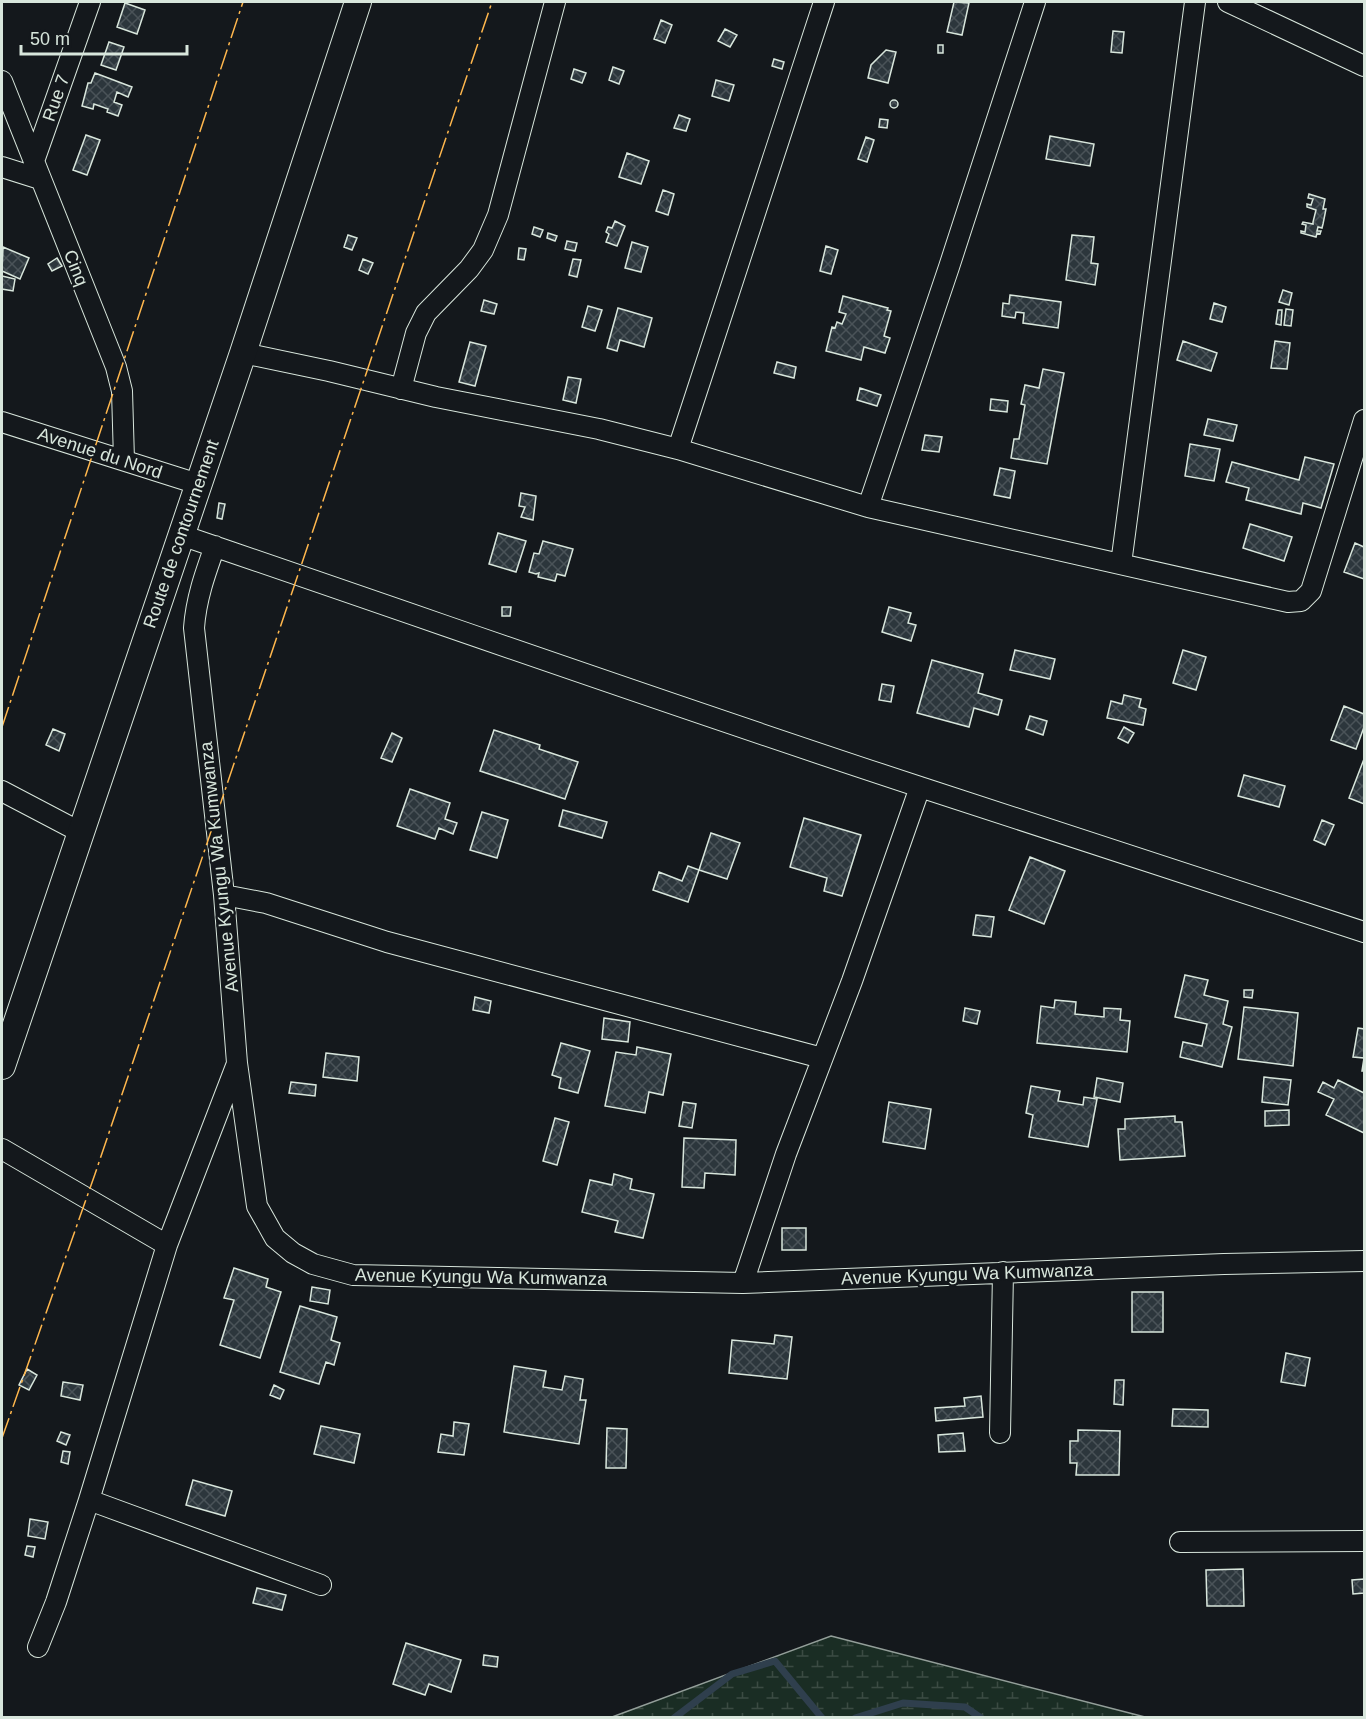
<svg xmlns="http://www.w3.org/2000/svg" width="1366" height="1719" font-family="Helvetica,sans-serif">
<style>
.wetland{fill:url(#wetland-marsh);stroke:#939e99;stroke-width:1.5}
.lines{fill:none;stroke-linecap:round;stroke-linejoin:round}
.stream{stroke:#2f3f4d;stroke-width:7}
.building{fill:url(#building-cross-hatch);stroke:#d8e6dc;stroke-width:1.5}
.minor-casing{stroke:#d8e6dc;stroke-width:22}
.tertiary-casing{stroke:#d8e6dc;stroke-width:28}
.minor{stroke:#14181c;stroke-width:20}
.tertiary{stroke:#14181c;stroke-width:26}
.power{stroke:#ffb74d;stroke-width:1.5;stroke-dasharray:21 4.5 3 4.5;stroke-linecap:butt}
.labels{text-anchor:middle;stroke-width:4.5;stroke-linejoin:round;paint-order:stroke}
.street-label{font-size:18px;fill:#d8e6dc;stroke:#14181c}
</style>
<defs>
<pattern id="wetland-marsh" width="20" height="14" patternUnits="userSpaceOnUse" patternTransform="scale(1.5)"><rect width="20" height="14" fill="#1a2d24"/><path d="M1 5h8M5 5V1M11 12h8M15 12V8" fill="none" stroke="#3b4b43"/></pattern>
<pattern id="building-cross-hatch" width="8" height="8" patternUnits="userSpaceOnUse" patternTransform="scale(1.5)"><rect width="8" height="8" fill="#2c363c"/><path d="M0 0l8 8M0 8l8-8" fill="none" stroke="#4a5358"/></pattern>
</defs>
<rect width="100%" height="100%" fill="#14181c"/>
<!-- wetland -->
<path class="wetland" d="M831,1636L1145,1717H612Z"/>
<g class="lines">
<!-- stream -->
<path class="stream" d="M674,1718L732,1674L775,1661L822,1718
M855,1718L903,1703L965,1707L981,1718"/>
</g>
<!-- building -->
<path class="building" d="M954,2L969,3L962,35L947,32Z
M125,3L145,10L137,34L117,27Z
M661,20L672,25L665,43L654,39Z
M725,29L737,35L730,47L718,41Z
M1113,31L1124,32L1122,53L1111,52Z
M109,42L124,47L116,70L101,65Z
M938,45H943V53H938Z
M886,50L896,52L888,83L868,78L871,65Z
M774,59L784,62L782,69L772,66Z
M613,67L624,71L619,84L609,80Z
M574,69L586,73L582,83L571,79Z
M95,73L132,87L128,97L117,92L114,102L122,105L118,116L107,112L108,109L94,104L93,109L82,106L88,83H91Z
M716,80L734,85L729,101L712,96Z
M890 104a4 4 0 1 1 8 0a4 4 0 1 1-8 0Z
M679,115L690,119L686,131L674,128Z
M880,119L888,120L887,128L879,127Z
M86,135L100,140L87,175L73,170Z
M1050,136L1094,144L1090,166L1046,159Z
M866,137L874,140L867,162L858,159Z
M627,153L649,161L641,184L619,177Z
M663,190L674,194L668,215L656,211Z
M1309,194L1325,199L1323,209H1326L1323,224L1322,228L1318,227L1317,231H1321L1320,234L1317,233L1316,237L1301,233V231L1305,232L1306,225L1302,224L1303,222L1313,224V222L1316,210L1307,207V204L1311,205L1313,199L1308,198Z
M615,221L625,226L617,246L606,242L609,234L606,232L608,227L612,228Z
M534,227L543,230L540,237L532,234Z
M548,233L557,236L555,241L547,238Z
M348,235L357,238L352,250L344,247Z
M1072,235L1094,237L1091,263L1098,264L1095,285L1066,280Z
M567,241L577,243L575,251L565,249Z
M632,242L648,247L641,272L625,268Z
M826,246L838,250L831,274L820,271Z
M3,247L29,258L20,279L2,271Z
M519,248L526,249L524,260L518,259Z
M57,258L62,266L52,271L48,264Z
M363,259L373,263L368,274L359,270Z
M573,259L581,260L577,277L569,275Z
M2,276L15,279L13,291L2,289Z
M1283,290L1292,293L1289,305L1279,302Z
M1010,295L1061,302L1058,328L1023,323L1024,313L1016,312L1015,318L1002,316L1003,303L1009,304Z
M843,296L888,308L887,310L891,311L884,336L890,338L885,353L864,347L861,360L826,351L832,327L835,328L837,322L842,324L846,314L839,312Z
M484,300L497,304L494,314L481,311Z
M1214,303L1226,307L1222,322L1210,319Z
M588,306L602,310L595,331L582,327Z
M618,308L652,318L644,347L620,340L617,351L607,348Z
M1286,309L1293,310L1291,326L1284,325Z
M1278,310H1282L1281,325L1276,324Z
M1183,341L1217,353L1211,371L1177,360Z
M1275,341L1290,343L1287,369L1271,368Z
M470,342L486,346L475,386L459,382Z
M777,362L796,367L794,378L774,373Z
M1043,369L1064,373L1047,464L1011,458L1014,439H1019L1025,405L1021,404L1025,385L1039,388Z
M568,377L581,379L576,403L563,400Z
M860,388L881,395L877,406L857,400Z
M991,399L1008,401L1007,412L990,410Z
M1208,419L1237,425L1233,441L1204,435Z
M925,435L942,437L939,452L922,450Z
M1190,444L1220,449L1214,481L1185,476Z
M1305,457L1334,464L1321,508L1303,503L1301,514L1246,500L1249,488L1226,482L1232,462L1299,480Z
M1000,468L1015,471L1010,498L994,495Z
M521,493L536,496L533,520L521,517L525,507L519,506Z
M219,503L225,504L222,519L217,518Z
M1250,524L1292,537L1284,561L1243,548Z
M498,533L526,541L516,572L489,564Z
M543,541L573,549L565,576L557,574L555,581L538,577L539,573L536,574L529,572L534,553L539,554Z
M1355,543L1364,547V579L1344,572Z
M502,607H511L510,616H502Z
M889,607L911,613L908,623L916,625L911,641L882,632Z
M1015,650L1055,659L1050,679L1010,670Z
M1183,650L1206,657L1196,690L1173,683Z
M932,660L983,674L978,693L1002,700L998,715L974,708L969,727L917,713Z
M882,684L894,686L891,702L879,700Z
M1124,695L1141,699L1139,707L1146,709L1143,725L1107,718L1111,701L1122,704Z
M1344,706L1364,714V727L1356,749L1331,740Z
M1030,716L1047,721L1043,735L1026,729Z
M1124,727L1134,733L1128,743L1118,738Z
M53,729L65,734L59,751L46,745Z
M494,730L540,745L539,749L578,762L565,799L480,771Z
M392,733L402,738L392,762L381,758Z
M1364,759V804L1349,798Z
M1244,775L1285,786L1279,807L1238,796Z
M410,789L450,803L445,819L457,823L453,834L439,828L435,839L397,826Z
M563,810L607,822L602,838L559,826Z
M482,812L508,820L497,858L470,850Z
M804,818L861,835L842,896L824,891L827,878L790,867Z
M1322,820L1334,825L1325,845L1314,840Z
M711,833L740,843L727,879L699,870Z
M1030,857L1065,871L1044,924L1009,910Z
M688,866L699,870L688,902L653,890L659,872L682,881Z
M976,915L994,917L991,937L973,935Z
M1185,975L1208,980L1204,995L1228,1001L1223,1024L1232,1027L1222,1067L1180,1057L1183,1042L1202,1046L1207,1024L1175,1017Z
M1244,990H1253L1252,998L1244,997Z
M475,997L491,1001L489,1013L473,1010Z
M1055,1000L1076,1002L1075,1014L1104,1017V1008L1121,1009L1120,1020L1130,1021L1127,1052L1037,1043L1041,1006L1054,1008Z
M1244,1007L1298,1013L1293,1066L1238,1059Z
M965,1008L980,1011L977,1024L963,1021Z
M604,1018L630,1022L628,1042L602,1039Z
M1358,1028L1364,1029V1071H1362L1364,1058L1353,1057Z
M561,1043L590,1051L578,1093L559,1088L561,1078L552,1075Z
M637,1047L671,1054L663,1095L649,1092L645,1113L605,1106L616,1052L636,1055Z
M326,1053L359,1057L357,1081L323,1077Z
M1264,1077L1291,1080L1288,1105L1262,1102Z
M1097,1078L1123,1083L1120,1102L1094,1097Z
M1338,1080L1364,1093V1133L1326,1115L1334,1099L1318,1092L1323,1082L1334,1088Z
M291,1082L316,1085L315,1096L289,1093Z
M1031,1086L1060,1091L1058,1101L1083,1105L1084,1097L1097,1099L1088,1147L1029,1137L1033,1115L1026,1113Z
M683,1102L696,1104L692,1128L679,1126Z
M889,1102L931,1109L925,1149L883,1142Z
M1289,1110V1125L1265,1126V1111Z
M1175,1116V1122H1182L1185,1156L1120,1160L1118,1129H1125V1119Z
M555,1118L569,1122L557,1165L543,1161Z
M684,1138L736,1140L735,1175L705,1173L704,1188L682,1187Z
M614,1174L632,1179L630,1189L654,1194L643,1238L615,1232L618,1221L582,1212L590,1180L612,1185Z
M782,1228H806V1250H782Z
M234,1268L268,1279L266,1287L281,1292L260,1358L220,1345L234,1300L224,1298Z
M312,1287L330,1290L328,1304L310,1301Z
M1132,1292H1163V1332H1132Z
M300,1306L337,1317L331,1340L340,1343L334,1365L326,1362L319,1384L280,1372Z
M775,1335L792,1337L787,1379L729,1373L732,1340L774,1344Z
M1286,1353L1310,1358L1305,1386L1281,1382Z
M514,1366L546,1371L543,1387L562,1390L565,1376L583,1379L580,1400H586L579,1444L504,1432Z
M27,1369L37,1375L29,1390L19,1385Z
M1115,1380H1124L1123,1405L1114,1404Z
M63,1382L83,1385L80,1400L61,1396Z
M274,1385L284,1390L280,1399L270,1395Z
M981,1396L983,1417L936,1421L935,1408L965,1406L964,1398Z
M1173,1409L1208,1410V1427L1172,1426Z
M454,1422L469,1424L464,1455L438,1452L441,1434L453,1436Z
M321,1426L360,1434L354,1463L314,1454Z
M607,1428L627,1429L626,1468H606Z
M1078,1430L1120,1431L1119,1475H1076L1077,1463H1070V1441H1078Z
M61,1432L70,1435L66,1445L57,1441Z
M963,1433L965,1451L939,1452L938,1435Z
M63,1451L70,1452L68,1464L61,1462Z
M193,1480L232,1491L225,1516L186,1505Z
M30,1519L48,1522L45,1539L28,1536Z
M27,1546L35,1547L33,1557L25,1555Z
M1243,1569L1244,1606H1207L1206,1570Z
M1364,1579V1593L1353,1594L1352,1580Z
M257,1588L286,1595L282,1610L253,1603Z
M406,1643L461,1660L451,1692L429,1684L425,1695L393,1684Z
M484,1655L498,1657L497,1667L483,1665Z"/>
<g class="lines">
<!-- minor casing -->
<g class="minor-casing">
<path id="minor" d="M1228,2L1364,66
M2,81L116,367L122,391L124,460
M34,161L90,2
M2,167L40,179
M243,353L329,371L436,397L599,429L678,449L868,507L949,267L1035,2
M401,389L416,333L426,313L469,269L483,250L498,215L555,2
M2,422L198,484
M678,449L824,2
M868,507L1288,602L1301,601L1311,591L1364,420
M181,535C428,619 673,706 920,787
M215,546C205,574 196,599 194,628L224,895L237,1063L257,1206L275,1238L293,1253L313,1264L353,1275L743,1283L1224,1264L1364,1261
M1121,564L1195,2
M2,791L80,832
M224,895L266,903L387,942L822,1058
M2,1149L167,1245
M743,1283L786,1154L852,981L920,787L1364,932
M1000,1433L1003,1272
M89,1500L321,1585
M1180,1542L1364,1541
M38,1647L56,1602L89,1500L167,1245L236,1066"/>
</g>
<!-- tertiary casing -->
<g class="tertiary-casing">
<path id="tertiary" d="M2,1066L243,353L358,2"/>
</g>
<!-- minor -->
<use href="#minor" class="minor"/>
<!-- tertiary -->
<use href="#tertiary" class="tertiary"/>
<!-- power -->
<path class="power" d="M2,727L243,2
M2,1438L95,1174L492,2"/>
</g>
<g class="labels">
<!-- street labels -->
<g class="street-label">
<text transform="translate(56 98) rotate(-71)" y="6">Rue 7</text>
<text transform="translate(76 268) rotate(68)" y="6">Cinq</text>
<text transform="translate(100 453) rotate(18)" y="6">Avenue du Nord</text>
<text transform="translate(181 534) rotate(-71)" y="6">Route de contournement</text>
<text transform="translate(219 867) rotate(-96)" y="6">Avenue Kyungu Wa Kumwanza</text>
<text transform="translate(967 1274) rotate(-2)" y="6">Avenue Kyungu Wa Kumwanza</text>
<text transform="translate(481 1277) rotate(1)" y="6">Avenue Kyungu Wa Kumwanza</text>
</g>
</g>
<!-- border -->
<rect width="1366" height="1719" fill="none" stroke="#d8e6dc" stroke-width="6"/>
<!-- scale -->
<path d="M21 45v9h166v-9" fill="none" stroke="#d8e6dc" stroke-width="3"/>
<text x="30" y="45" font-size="18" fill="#d8e6dc" stroke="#14181c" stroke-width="4.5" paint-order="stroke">50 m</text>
</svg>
